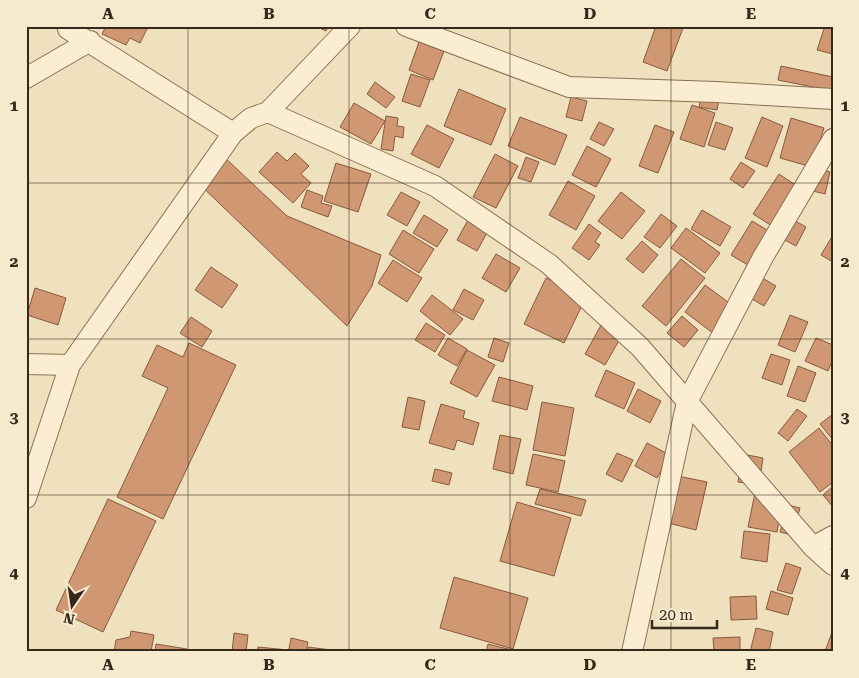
<svg xmlns="http://www.w3.org/2000/svg" width="859" height="678" font-family="'Roboto Serif',serif">
<style>
.building{fill:#cf9873;stroke:#88593c}
.lines{fill:none;stroke-linecap:round;stroke-linejoin:round}
.minor-casing{stroke:#887056;stroke-width:22}
.minor{stroke:#faedd2;stroke-width:20}
.grid{fill:none;stroke:#37281c;stroke-width:1;stroke-opacity:0.55}
.neatline{fill:none;stroke:#37281c;stroke-width:2}
.grid-label{font-size:16px;text-anchor:middle;font-weight:bold;fill:#37281c}
</style>
<rect width="100%" height="100%" fill="#efe0be"/>
<!-- building -->
<path class="building" d="M106,26H145L148,27L140,43L130,38L126,45L102,34Z
M315,26H328L326,31Z
M656,26L683,28L667,71L643,62Z
M825,26H833V54L817,50Z
M419,42L444,51L433,80L409,70Z
M781,66L833,77V91L778,80Z
M411,74L430,80L420,107L402,101Z
M375,82L395,97L386,108L367,94Z
M459,89L506,109L491,145L444,126Z
M571,97L587,101L582,121L566,117Z
M701,97L719,100L717,110L699,107Z
M354,103L385,121L371,144L340,127Z
M692,105L715,113L704,147L680,139Z
M386,116L398,118L397,126L404,127L403,138L395,136L393,151L381,149Z
M520,117L567,135L555,165L508,146Z
M762,117L783,126L767,167L745,158Z
M791,118L824,128L812,167L780,158Z
M599,122L614,129L604,146L590,139Z
M716,122L733,128L725,150L708,145Z
M427,125L454,139L439,168L411,154Z
M655,125L674,132L658,173L639,166Z
M587,146L611,159L596,187L572,175Z
M277,152L287,161L295,153L309,166L301,174L311,183L293,203L259,172Z
M495,154L518,166L496,208L473,197Z
M222,155L287,216L381,255L372,286L347,326L195,180Z
M526,157L539,162L531,182L518,178Z
M741,162L755,171L743,188L730,179Z
M336,163L371,174L358,212L324,201Z
M815,168L830,172L825,194L809,190Z
M779,174L806,192L780,231L753,214Z
M568,181L595,196L576,230L549,215Z
M307,190L323,196L321,203L332,206L328,217L301,207Z
M401,192L420,202L407,226L387,215Z
M621,192L645,211L622,239L598,221Z
M702,210L731,227L720,246L691,229Z
M661,214L677,226L660,248L644,237Z
M424,215L448,230L437,247L413,233Z
M792,219L806,227L796,246L781,238Z
M468,220L488,231L477,251L457,240Z
M752,221L779,237L758,271L731,255Z
M589,224L601,233L595,242L600,245L589,260L572,248Z
M686,228L720,253L705,273L671,248Z
M403,230L434,249L419,273L389,254Z
M833,235V262L821,255Z
M642,241L658,255L643,273L626,259Z
M496,254L520,268L506,292L482,278Z
M681,259L705,278L666,326L642,306Z
M393,260L422,278L407,302L378,283Z
M211,267L238,285L222,308L195,290Z
M747,269L776,286L764,306L735,289Z
M546,278L586,297L564,343L524,324Z
M705,285L743,313L722,340L685,312Z
M35,288L66,298L58,325L27,315Z
M464,289L484,300L473,320L453,310Z
M432,295L463,319L450,335L420,311Z
M790,315L808,322L795,352L778,345Z
M682,316L698,330L684,347L667,333Z
M191,317L212,331L202,347L180,333Z
M605,318L625,330L605,365L585,354Z
M426,323L445,335L435,352L415,340Z
M448,338L467,349L457,366L438,355Z
M494,338L509,343L503,362L488,357Z
M816,338L833,345V359L828,371L805,361Z
M189,343L236,365L163,519L117,497L168,388L142,376L157,345L183,357Z
M467,350L495,365L477,397L450,383Z
M771,354L790,360L782,385L762,378Z
M798,366L816,373L805,402L787,396Z
M606,370L635,383L624,409L595,396Z
M499,377L533,386L527,410L492,401Z
M638,389L661,401L650,423L627,411Z
M408,397L425,401L419,430L402,427Z
M542,402L574,408L565,456L533,450Z
M441,404L465,411L463,418L479,423L473,445L457,440L454,450L429,443Z
M797,409L807,416L788,441L778,433Z
M833,414V440L820,424Z
M819,428L833,446V482L820,492L789,452Z
M500,435L521,439L513,474L493,469Z
M647,443L670,455L657,478L635,466Z
M617,453L633,460L622,482L606,474Z
M533,454L565,461L558,492L526,485Z
M742,454L763,458L759,485L738,482Z
M435,469L452,473L449,485L432,481Z
M678,476L707,482L696,530L668,523Z
M833,486V507L823,495Z
M540,489L586,500L581,516L535,504Z
M755,493L783,498L777,532L748,527Z
M108,499L156,521L103,632L56,610Z
M517,502L571,518L554,576L500,561Z
M788,505L800,508L792,535L780,532Z
M744,531L770,534L767,562L741,558Z
M786,563L801,568L792,594L777,590Z
M454,577L528,598L513,649L440,628Z
M771,591L793,598L788,615L766,609Z
M756,596L757,619L731,620L730,597Z
M756,628L773,632L769,652H750Z
M833,630V652H826L825,651Z
M131,631L154,635L151,652H114L116,640L130,637Z
M234,633L248,635L246,652H232Z
M740,637V652H714L713,638Z
M291,638L308,642L306,652L289,649Z
M156,644L187,649V652H155Z
M488,644L512,650L511,652H486Z
M258,647L288,650V652H257Z
M308,647L331,650V652H308Z"/>
<g class="lines">
<!-- minor casing -->
<g class="minor-casing">
<path id="minor" d="M70,26L68,29L233,133L251,118L268,112L350,26
M406,26L569,87L716,92L833,99
M26,78L90,41
M268,112L435,186L549,264L640,347L813,547L833,565
M26,364L70,365L233,133
M26,498L70,365
M813,547L833,536
M632,652L687,402L763,257L833,139"/>
</g>
<!-- minor -->
<use href="#minor" class="minor"/>
</g>
<!-- grid -->
<path class="grid" d="M188,26V652M349,26V652M510,26V652M671,26V652M26,183H833M26,339H833M26,495H833"/>
<!-- border -->
<rect width="859" height="678" fill="none" stroke="#f6eace" stroke-width="55"/>
<!-- north arrow -->
<g transform="translate(72 606) rotate(193)" stroke="#f6eace" stroke-width="4" paint-order="stroke">
<path d="M0-4L9 19L0 12L-9 19Z" fill="#37281c"/>
<text y="-8" font-size="14" font-weight="bold" text-anchor="middle" fill="#37281c">N</text>
</g>
<!-- scale -->
<path d="M652 620v8h65v-8" fill="none" stroke="#37281c" stroke-width="2.5"/>
<text x="659" y="620" font-size="15" fill="#37281c" stroke="#f6eace" stroke-width="4" paint-order="stroke">20 m</text>
<rect x="28" y="28" width="804" height="622" class="neatline"/>
<g class="grid-label">
<text x="108" y="19">A</text>
<text x="269" y="19">B</text>
<text x="430" y="19">C</text>
<text x="590" y="19">D</text>
<text x="751" y="19">E</text>
<text x="14" y="111">1</text>
<text x="845" y="111">1</text>
<text x="14" y="267">2</text>
<text x="845" y="267">2</text>
<text x="14" y="423">3</text>
<text x="845" y="423">3</text>
<text x="14" y="578">4</text>
<text x="845" y="578">4</text>
<text x="108" y="670">A</text>
<text x="269" y="670">B</text>
<text x="430" y="670">C</text>
<text x="590" y="670">D</text>
<text x="751" y="670">E</text>
</g>
</svg>
